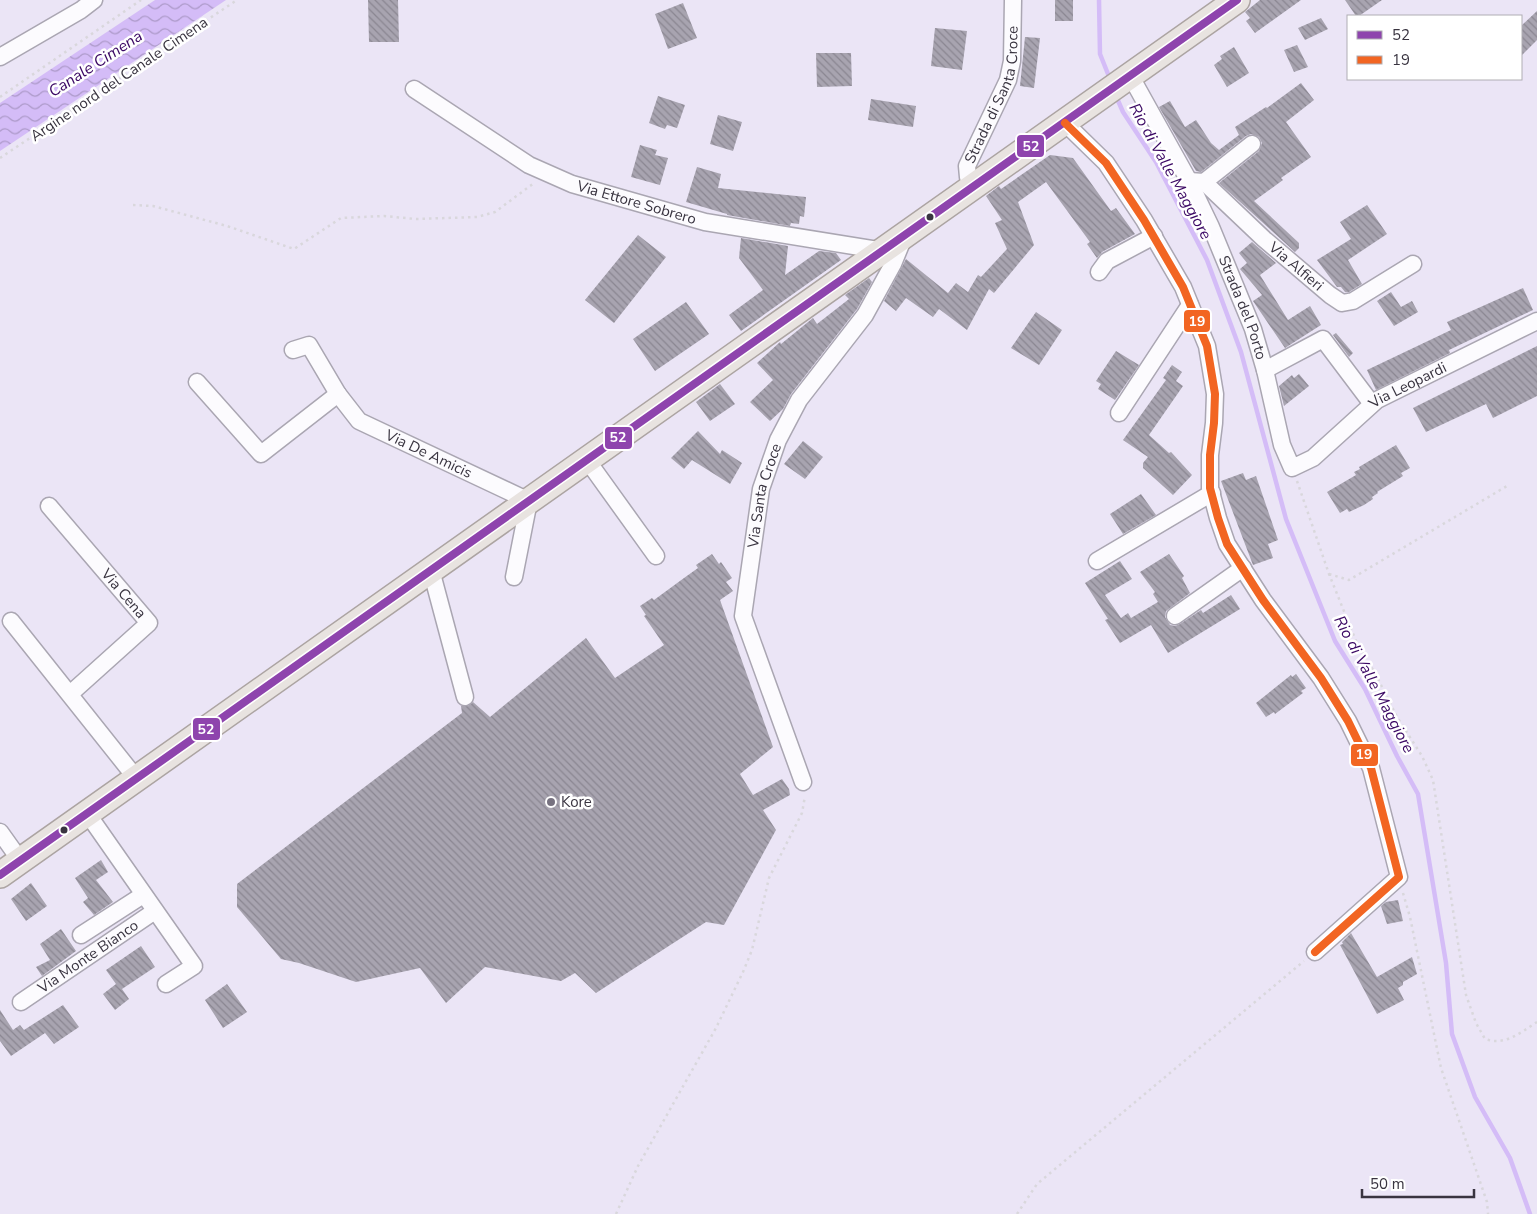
<svg xmlns="http://www.w3.org/2000/svg" width="1537" height="1214" font-family="'Nunito Sans',sans-serif">
<style>
.water{fill:url(#water-waves)}
.lines{fill:none;stroke-linecap:round;stroke-linejoin:round}
.stream{stroke:#d4bcf7;stroke-width:4.5}
.building{fill:url(#building-back-hatch)}
.minor-casing{stroke:#aaa6b2;stroke-width:19}
.primary-casing{stroke:#aca4a2;stroke-width:28}
.path{stroke:#d9d7dc;stroke-width:2.5;stroke-dasharray:2.5 4;stroke-linecap:butt}
.minor{stroke:#fcfbfe;stroke-width:16}
.primary{stroke:#e8e3e0;stroke-width:25}
.bus-1-casing{stroke:#fff;stroke-width:11}
.bus-2-casing{stroke:#fff;stroke-width:11}
.bus-1{stroke:#8e44ad;stroke-width:8}
.bus-2{stroke:#f26522;stroke-width:8}
.bus-dot{fill:#393440;stroke:#fff;stroke-width:2}
.poi-dot{fill:#777280;stroke:#fff;stroke-width:2}
.labels{text-anchor:middle;stroke-width:5;stroke-linejoin:round;paint-order:stroke}
.street-label{font-size:15px;fill:#393440;stroke:#fff}
.poi-label{font-size:15px;fill:#393440;stroke:#fff;text-anchor:start}
.water-label{font-size:16px;font-style:italic;fill:#3a0763;stroke:#fff}
.line-badge{stroke:#fff;stroke-width:2}
.badge-label{font-size:14px;text-anchor:middle;font-weight:bold;fill:#fff}
</style>
<defs>
<pattern id="water-waves" width="16" height="10" patternUnits="userSpaceOnUse" patternTransform="scale(1.25)"><rect width="16" height="10" fill="#d4bcf7"/><path d="M0 5q4-4 8 0t8 0" fill="none" stroke="#ad9ac9"/></pattern>
<pattern id="building-back-hatch" width="6" height="6" patternUnits="userSpaceOnUse" patternTransform="scale(1.25)"><rect width="6" height="6" fill="#a8a4b0"/><path d="M-1 5l2 2M0 0l6 6M5-1l2 2" fill="none" stroke="#8a8691"/></pattern>
</defs>
<rect width="100%" height="100%" fill="#ebe5f6"/>
<!-- water -->
<path class="water" d="M155,0H226L0,151V103Z"/>
<g class="lines">
<!-- stream -->
<path class="stream" d="M1099,0L1100,54L1110,79
M1116,96L1123,112L1156,162L1207,260L1241,352L1286,519L1335,641L1365,689L1397,756L1418,794L1446,963L1452,1034L1475,1097L1510,1158L1530,1214"/>
</g>
<!-- building -->
<path class="building" d="M368,0H398L399,42H369Z
M1055,0H1073V21H1055Z
M1260,0H1301L1255,33L1246,21L1250,18L1245,12Z
M1345,0H1382L1359,16H1356Z
M683,3L697,38L668,49L655,14Z
M1537,11V40L1521,56V26Z
M1321,18L1328,29L1305,40L1298,28Z
M935,28L967,31L962,70L931,66Z
M1025,37L1040,38L1034,88L1020,86Z
M1297,45L1308,67L1294,72L1284,50Z
M1234,47L1249,73L1227,87L1214,65L1222,59L1220,56Z
M816,53H851L852,86L817,87Z
M1301,83L1314,100L1286,122L1311,157L1281,178L1283,180L1254,201L1299,243V248L1295,252L1219,183L1259,151L1262,143L1259,137L1251,134L1246,136L1201,172L1196,171L1159,107L1170,101L1185,127L1196,120L1211,143L1219,150L1239,135L1235,127L1266,107L1267,108Z
M658,96L685,105L677,128L667,125L665,129L649,123Z
M871,99L916,106L913,127L868,120Z
M718,115L742,122L733,151L710,144Z
M640,145L657,150L655,155L668,158L660,185L631,177Z
M1050,155L1073,158L1111,211L1116,208L1135,234L1102,252L1097,258L1087,244L1090,242L1046,182L1018,202L1034,245L994,293L989,289L967,330L939,309L933,317L906,298L896,311L884,301L906,259L948,293L956,283L968,292L978,275L981,277L1007,249L995,223L1002,220L986,196L999,186L1001,189Z
M697,167L721,174L718,188L806,197L804,217L800,216L799,224L791,223L790,226L727,215V214L686,202Z
M1367,205L1387,234L1348,260L1362,284L1349,292H1345L1341,287H1337L1317,260L1351,239L1340,222Z
M638,235L666,257L614,323L585,300Z
M741,238L788,246L785,275L819,251L836,253L841,260L741,331L729,315L763,290L739,258Z
M1252,242L1276,263L1260,275L1288,320L1310,306L1321,325L1285,348L1253,301L1262,295L1240,269L1247,263L1239,253Z
M869,278L872,282L857,309L791,394L783,409L770,421L750,402L773,380L757,363L780,342L781,344L813,318L817,324L849,299L845,295Z
M1523,288L1533,310L1449,350L1450,353L1376,390L1367,370L1451,330L1447,322Z
M1391,292L1401,307L1412,301L1418,312L1394,326L1377,301Z
M686,302L709,334L655,371L633,339Z
M1036,312L1062,330L1039,365L1011,348Z
M1336,333L1353,353L1349,357L1333,335Z
M1537,346V396L1493,418L1486,404L1426,432L1413,408Z
M1116,351L1139,365L1115,400L1098,389L1101,384L1096,381Z
M1172,365L1182,372L1176,381L1183,386L1149,435L1169,453L1171,452L1192,475L1173,495L1143,468V463L1148,457L1123,440L1166,380L1163,378Z
M1299,374L1309,386L1284,406L1279,386L1292,375L1294,378Z
M720,384L735,404L710,421L696,402Z
M698,431L720,454L722,450L742,463L730,484L692,460L684,469L671,458Z
M803,441L823,457L805,479L784,464Z
M1396,445L1410,468L1401,473L1403,476L1377,492L1378,493L1372,497L1373,499L1364,505L1349,512L1347,509L1340,513L1327,492L1356,475L1354,472L1360,469L1359,467Z
M1243,473L1246,480L1256,476L1278,540L1268,544L1273,558L1253,565L1221,481Z
M1141,494L1156,515L1123,534L1110,514Z
M712,554L719,564L721,562L732,578L726,582L733,591L720,600L773,747L740,774L753,795L782,779L789,789L790,795L763,810L776,830L724,925L706,922L596,993L575,973L561,981L485,967L446,1003L420,968L356,982L299,963L281,959L237,907V884L462,713L461,706H468L473,702L490,717L586,638L615,678L664,645L644,616L646,615L640,606L652,598L654,600L684,578L698,568L696,565Z
M1169,554L1184,576L1182,578L1190,593L1166,611L1165,617L1170,625L1175,626L1180,624L1201,610L1203,613L1231,595L1240,609L1168,653L1151,625L1120,643L1105,620L1108,619L1085,583L1120,561L1132,579L1105,595L1121,618L1128,613L1131,618L1158,602L1153,594L1155,592L1140,572Z
M1296,674L1306,688L1301,691L1303,693L1275,714L1274,712L1266,717L1256,703L1291,675L1292,677Z
M101,860L108,872L96,880L113,902L94,915L83,902L88,898L75,878Z
M31,883L47,906L26,921L11,899Z
M1398,900L1403,921L1387,924L1381,906L1386,902Z
M61,929L76,951L42,976L36,967L50,960L40,944Z
M1351,933L1377,977L1412,957L1417,974L1403,982V985L1398,988L1404,1000L1377,1014L1340,945L1343,944L1342,942Z
M141,946L155,967L122,989L129,999L115,1010L103,994L116,984L106,970Z
M227,984L247,1012L223,1028L205,1000Z
M63,1005L79,1027L54,1044L45,1033L11,1056L0,1041V1010L13,1030L20,1025L24,1030Z"/>
<g class="lines">
<!-- minor casing -->
<g class="minor-casing">
<g id="minor">
<path d="M0,57L81,10L94,0"/>
<path id="s1" d="M1130,75L1189,181L1211,227L1253,329L1265,370L1282,445L1292,468L1313,458L1377,400L1537,321"/>
<path id="s2" d="M414,89L529,165L572,184L705,222L884,251"/>
<path d="M1065,123L1106,163L1144,220L1183,287L1207,346L1215,394L1214,423L1210,455V488L1218,518L1227,544L1263,600L1321,678L1348,721L1371,768L1399,877L1315,952"/>
<path id="s3" d="M1189,181L1204,182L1264,239L1330,295L1342,303L1353,301L1413,264"/>
<path d="M1204,182L1252,144"/>
<path id="s4" d="M973,188L968,177L967,166L1008,80L1012,61L1013,0"/>
<path d="M1099,272L1107,261L1154,236"/>
<path id="s5" d="M293,350L309,345L338,394L359,421L529,501L514,577"/>
<path d="M1265,370L1323,339L1372,404"/>
<path d="M197,382L261,454L338,394"/>
<path d="M1119,413L1190,305"/>
<path d="M587,460L656,556"/>
<path id="s6" d="M49,506L149,623L70,694"/>
<path d="M1097,561L1212,493"/>
<path d="M431,570L465,697"/>
<path d="M1175,616L1243,568"/>
<path d="M11,621L136,778"/>
<path id="s7" d="M803,782L743,616L761,489L778,440L799,400L865,315L893,264L904,237"/>
<path d="M87,813L194,966L166,984"/>
<path d="M0,832L20,860"/>
<path d="M81,935L143,895"/>
<path id="s8" d="M21,1002L155,911"/>
</g>
</g>
<!-- primary casing -->
<g class="primary-casing">
<path id="primary" d="M0,875L1237,0"/>
</g>
<!-- path -->
<path class="path" d="M0,97L141,0
M0,158L237,0
M133,205L153,206L227,226L294,249L341,218L384,216L416,219L477,217L495,212L534,183
M1297,481L1329,574L1356,641L1376,675L1397,717L1422,756L1433,780L1466,995L1476,1023L1485,1039C1505,1046 1520,1033 1537,1022
M1329,574L1349,580L1507,486
M1403,893L1410,917L1441,1068L1487,1202L1488,1214
M616,1214L638,1166L716,1028L743,972L752,950L769,878L802,813L805,796
M1017,1214L1037,1184L1304,961"/>
<!-- minor -->
<use href="#minor" class="minor"/>
<!-- primary -->
<use href="#primary" class="primary"/>
<!-- bus-1 casing -->
<g class="bus-1-casing">
<path id="bus-1" d="M0,875L1237,0"/>
</g>
<!-- bus-2 casing -->
<g class="bus-2-casing">
<path id="bus-2" d="M1065,123L1106,163L1144,220L1183,287L1207,346L1215,394L1214,423L1210,455V488L1218,518L1227,544L1263,600L1321,678L1348,721L1371,768L1399,877L1315,952"/>
</g>
<!-- bus-1 -->
<use href="#bus-1" class="bus-1"/>
<!-- bus-2 -->
<use href="#bus-2" class="bus-2"/>
</g>
<!-- markers -->
<g class="bus-dot">
<circle cx="930" cy="217" r="4.5"/>
<circle cx="64" cy="830" r="4.5"/>
</g>
<circle class="poi-dot" cx="551" cy="802" r="5"/>
<g class="labels">
<!-- street labels -->
<g class="street-label">
<text transform="translate(119 79) rotate(-34)" y="5">Argine nord del Canale Cimena</text>
<text dy="5" stroke="none"><textPath href="#s4" startOffset="100">Strada di Santa Croce</textPath></text>
<text dy="5" stroke="none"><textPath href="#s2" startOffset="252">Via Ettore Sobrero</textPath></text>
<text dy="5" stroke="none"><textPath href="#s3" startOffset="140">Via Alfieri</textPath></text>
<text dy="5" stroke="none"><textPath href="#s1" startOffset="259">Strada del Porto</textPath></text>
<text dy="5" stroke="none"><textPath href="#s1" startOffset="571">Via Leopardi</textPath></text>
<text dy="5" stroke="none"><textPath href="#s5" startOffset="185">Via De Amicis</textPath></text>
<text dy="5" stroke="none"><textPath href="#s7" startOffset="299">Via Santa Croce</textPath></text>
<text dy="5" stroke="none"><textPath href="#s6" startOffset="115">Via Cena</textPath></text>
<text dy="5" stroke="none"><textPath href="#s8" startOffset="81">Via Monte Bianco</textPath></text>
</g>
<!-- poi labels -->
<g class="poi-label">
<text x="561" y="807">Kore</text>
</g>
<!-- water labels -->
<g class="water-label">
<text transform="translate(95 63) rotate(-33)" y="6">Canale Cimena</text>
<text transform="translate(1171 171) rotate(61)" y="6">Rio di Valle Maggiore</text>
<text transform="translate(1375 684) rotate(62)" y="6">Rio di Valle Maggiore</text>
</g>
</g>
<g class="line-badge">
<rect x="1016" y="134" width="29" height="24" rx="5" fill="#8e44ad"/>
<rect x="1183" y="309" width="28" height="24" rx="5" fill="#f26522"/>
<rect x="604" y="426" width="29" height="24" rx="5" fill="#8e44ad"/>
<rect x="192" y="717" width="29" height="24" rx="5" fill="#8e44ad"/>
<rect x="1350" y="743" width="29" height="24" rx="5" fill="#f26522"/>
</g>
<g class="badge-label">
<text x="1031" y="151">52</text>
<text x="1197" y="326">19</text>
<text x="618" y="442">52</text>
<text x="206" y="734">52</text>
<text x="1364" y="759">19</text>
</g>
<!-- legend -->
<rect x="1347" y="15" width="175" height="65" fill="#ffffff" stroke="#b0aeb3"/>
<rect x="1357" y="31" width="25" height="8" fill="#8e44ad" stroke="#b0aeb3"/>
<text x="1392" y="40" font-size="15" fill="#393440">52</text>
<rect x="1357" y="56" width="25" height="8" fill="#f26522" stroke="#b0aeb3"/>
<text x="1392" y="65" font-size="15" fill="#393440">19</text>
<!-- scale -->
<path d="M1362 1189v8h112v-8" fill="none" stroke="#393440" stroke-width="2.5"/>
<text x="1370" y="1189" font-size="15" fill="#393440" stroke="#ffffff" stroke-width="4" paint-order="stroke">50 m</text>
</svg>
